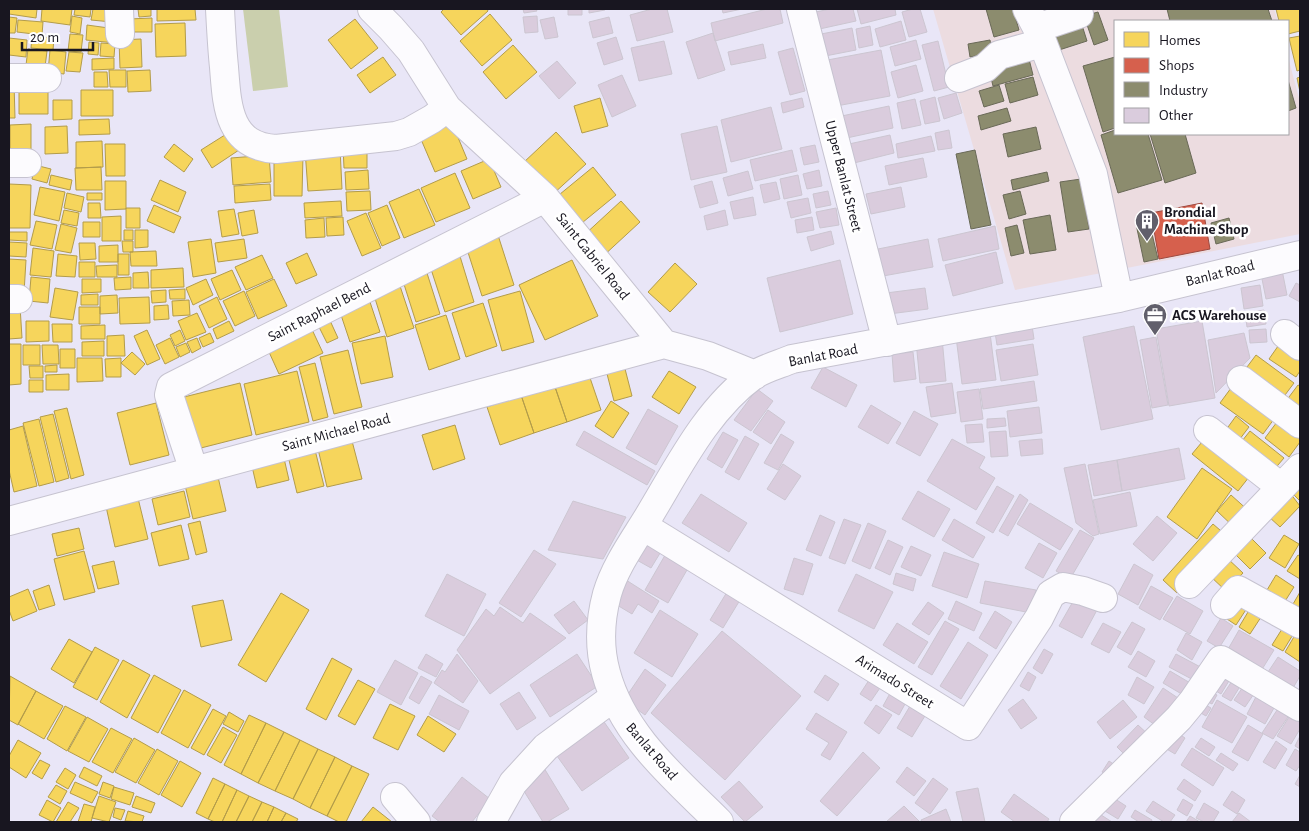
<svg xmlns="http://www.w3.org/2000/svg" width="1309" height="831" font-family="'Alegreya Sans',sans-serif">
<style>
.industrial{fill:#ecdce0}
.green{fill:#cacfad}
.homes{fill:#f6d55c;stroke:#b39c4a}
.shops{fill:#d6604d;stroke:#9d4a40}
.industry{fill:#8c8c6e;stroke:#696957}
.building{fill:#daccdd;stroke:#ccc6d1}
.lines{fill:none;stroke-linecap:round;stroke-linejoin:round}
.minor-casing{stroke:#c6c3d0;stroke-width:30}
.minor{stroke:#fcfbfe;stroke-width:28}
.labels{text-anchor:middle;stroke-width:5;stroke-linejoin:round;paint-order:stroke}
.street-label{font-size:15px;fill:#181620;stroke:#fff}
.poi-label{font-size:15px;font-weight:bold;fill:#181620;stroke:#fff;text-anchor:start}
</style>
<rect width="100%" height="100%" fill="#e9e6f7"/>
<!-- industrial -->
<path class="industrial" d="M933,9H1274L1278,21H1115V134H1288V57L1300,102V234L1015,290Z"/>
<!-- green -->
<path class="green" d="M243,9H279L288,87L253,91Z"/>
<!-- homes -->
<path class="homes" d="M9,9H37L36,18L9,14Z
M42,9H72L70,25L41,21Z
M75,9H91L90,17L74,15Z
M93,9H114L112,22L91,20Z
M138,9H151V16L139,17Z
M157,9H195L196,20L157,21Z
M444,9H487L488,11L461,35L441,12Z
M1276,9H1300V31L1288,34V21H1279Z
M490,14L512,40L482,66L460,41Z
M72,16L82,18L80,34L70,32Z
M9,17L17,18L15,33H9Z
M152,18V32H130L129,19Z
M355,19L378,48L351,69L328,40Z
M18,20L43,22L42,35L17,32Z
M185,23L186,56L156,57L155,24Z
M87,25L116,29L115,43L86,40Z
M70,34L83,35L81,52L68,51Z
M32,36L54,38L53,50L31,48Z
M1300,36V70L1297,71L1289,38Z
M9,38L27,40L26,57L9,55Z
M141,39L142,67L120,68L119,40Z
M89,42L99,43L98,55L88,54Z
M101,43L115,44L114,57L100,56Z
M513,45L537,72L506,99L483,72Z
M28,49L47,51L44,75L25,73Z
M50,50L66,52L64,74L48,72Z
M69,52L83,53L80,72L66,71Z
M383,57L396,75L370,93L357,75Z
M114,58V69L92,70V59Z
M109,70H126V87H110Z
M150,70L151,91L128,92L127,71Z
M94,72H107L108,87H94Z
M1300,77V92L1297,78Z
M9,83H14L15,118H9Z
M19,89H48V114H19Z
M81,90H113V116H81Z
M600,98L608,126L582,133L574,106Z
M53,100H72V119L53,120Z
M109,119L110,134L79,135V120Z
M452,123L467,159L435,172L420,137Z
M31,124V153L10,154V125Z
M67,126L68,153L45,154V127Z
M556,132L586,164L552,195L523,163Z
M228,133L239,150L212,168L201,150Z
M102,141L103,167L76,168V142Z
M105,144H125V176H106Z
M174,144L193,159L184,172L164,157Z
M367,146V168H344L343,147Z
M340,148L342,189L308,191L305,150Z
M269,155L271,182L233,185L231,158Z
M303,155L302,196H274V156Z
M489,159L501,187L473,199L461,171Z
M35,165L51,169L47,183L32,179Z
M101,167L102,190H76L75,168Z
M593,167L616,195L577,227L554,199Z
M368,170L369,189L346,190L345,172Z
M455,173L470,208L436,222L421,188Z
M51,175L72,180L70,190L49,185Z
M160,180L186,192L178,212L151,200Z
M105,181H126V209L105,210Z
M9,184L31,185L30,228H9Z
M270,184L271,200L235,203L234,186Z
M40,187L65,192L59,221L34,215Z
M419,189L435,225L404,238L389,202Z
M370,191L371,210L347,211L346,192Z
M67,193L84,197L81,212L64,208Z
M87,193H102V200H87Z
M341,201L342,216L305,218L304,203Z
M621,201L640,222L601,258L582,237Z
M88,203H100L101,218H88Z
M154,205L181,217L174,233L147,221Z
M387,205L400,238L382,246L368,213Z
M126,208H140V228H126Z
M234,209L239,234L222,237L218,211Z
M64,210L79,213L77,226L61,223Z
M254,210L258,233L242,236L238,213Z
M366,213L381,248L362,256L347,221Z
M121,216V241H102V217Z
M343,217L344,235L327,236L326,218Z
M324,218L325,237L306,238L305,220Z
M36,221L57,225L52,249L30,245Z
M83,222H100V237H83Z
M61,224L77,228L71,253L55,250Z
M124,230H133V240H124Z
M135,230H148V247L135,248Z
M9,232H27V241L9,240Z
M497,232L514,285L482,296L465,243Z
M211,239L216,273L193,277L188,242Z
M244,239L247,258L218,262L215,243Z
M122,241H133V252H123Z
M9,242L27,243L26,257L9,256Z
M79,243H95L96,259L80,260Z
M118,245V262H99V246Z
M33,248L54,251L51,277L30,275Z
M156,251L157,266H131L130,252Z
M307,253L317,275L296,284L286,263Z
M459,253L474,302L445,312L429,263Z
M58,254L77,256L75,277L56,276Z
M118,254H129V275H118Z
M262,255L273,278L246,290L235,267Z
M9,259L26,260L24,293L9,292Z
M572,260L598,316L545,340L519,285Z
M79,262H95V277H79Z
M675,263L697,284L670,312L648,292Z
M117,265V277H97L96,266Z
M183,268L184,287L151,288V270Z
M232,270L241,290L220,300L211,279Z
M426,270L440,314L416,322L402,278Z
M148,272L149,288H133V273Z
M31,277L50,279L48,303L29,301Z
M131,277V289L115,290L114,278Z
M82,279H101V292L82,293Z
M206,279L213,295L193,305L186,288Z
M274,279L287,306L258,319L246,292Z
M399,283L414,328L387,337L373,292Z
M55,288L78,292L73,320L50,317Z
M185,289V299H170L169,290Z
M166,290V302L152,303L151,291Z
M244,291L255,316L235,326L223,301Z
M520,291L534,342L502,351L488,300Z
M98,294V305H81V295Z
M117,295L118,313L100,314V296Z
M368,296L380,332L350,342L338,306Z
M149,297L150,323L120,324L119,298Z
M217,297L227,319L209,328L199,306Z
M189,300L190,315L173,316L172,301Z
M483,303L497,346L466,357L452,313Z
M168,305L169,319L154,320V306Z
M20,306L22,338L9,339V307Z
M79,307H100V324H79Z
M197,313L206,332L186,340L178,321Z
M327,314L338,338L327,343L315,319Z
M446,315L460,359L429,370L415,325Z
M26,321H49V341L26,342Z
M229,321L234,331L217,339L213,329Z
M308,321L323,353L279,374L264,341Z
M52,324H72V342H53Z
M105,325V339H81V326Z
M147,330L160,359L147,365L134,336Z
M180,330L185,341L175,346L170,335Z
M210,333L214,342L203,347L199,338Z
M124,335L125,356H107V336Z
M385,336L393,377L361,384L352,343Z
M170,338L179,357L165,364L156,345Z
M197,338L201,348L192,353L187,342Z
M1283,339L1300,351V371L1296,377L1269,359Z
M104,341V356H82V342Z
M186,343L190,352L180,357L176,347Z
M9,344H21V384L9,385Z
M23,345H40V365H23Z
M42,345H58L59,364H43Z
M60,349H75V368H60Z
M348,350L362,407L334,414L320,357Z
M132,352L145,364L135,375L121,363Z
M1256,355L1294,383L1279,403L1241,375Z
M77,358H102L103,381L77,382Z
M121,358V377H106L105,359Z
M315,363L328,417L313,421L299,367Z
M57,365V372H45V366Z
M624,365L632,396L614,401L606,370Z
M29,366H43V378H30Z
M297,371L309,422L256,435L244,384Z
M669,371L696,387L679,414L652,397Z
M588,372L601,410L567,422L554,384Z
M69,374V390H46V375Z
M29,380H43V392H29Z
M240,383L252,435L193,450L180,398Z
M554,384L567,422L534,433L521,395Z
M1234,384L1277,415L1263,434L1220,403Z
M1298,385L1300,386V407L1295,414L1283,405Z
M521,395L534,433L500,445L487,407Z
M611,401L629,413L613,438L595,426Z
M156,403L169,455L130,465L117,413Z
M67,408L84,475L71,479L54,411Z
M53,414L69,478L56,482L40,417Z
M1283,414L1300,428V442L1289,457L1265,438Z
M1236,416L1249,427L1236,444L1223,434Z
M39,419L54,482L39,486L23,423Z
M455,425L465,459L433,470L422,435Z
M23,426L37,486L14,492L9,470V430Z
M1250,431L1284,458L1272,472L1238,446Z
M1207,436L1253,472L1238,491L1192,454Z
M352,441L362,479L327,487L318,449Z
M315,450L324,486L297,493L288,456Z
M283,454L289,480L257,488L251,462Z
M1202,468L1232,489L1197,539L1167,517Z
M218,477L226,511L193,519L185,485Z
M1300,482V501L1291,492Z
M184,491L190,517L158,525L152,499Z
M1290,493L1300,506L1280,527L1268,516Z
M137,494L148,539L115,547L105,502Z
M1231,495L1250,512L1236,529L1217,511Z
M200,521L207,552L196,555L188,524Z
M1213,524L1228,537L1177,593L1163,580Z
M181,525L189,559L159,566L151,533Z
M79,528L84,549L57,556L52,534Z
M1284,535L1299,544L1285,568L1269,558Z
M1251,538L1266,553L1250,569L1235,554Z
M84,551L95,592L64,600L54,559Z
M1298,555L1300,556V579L1287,571Z
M1226,557L1243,573L1226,591L1209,575Z
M114,561L119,584L98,589L92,566Z
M1276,575L1294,587L1282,606L1264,595Z
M49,585L55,605L39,610L33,591Z
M28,589L37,611L13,621L9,610V597Z
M1300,592V617L1289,611Z
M281,593L309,610L266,682L238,665Z
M1240,599L1249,605L1236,625L1227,619Z
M223,600L232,640L201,647L192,606Z
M1251,607L1263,614L1250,634L1239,627Z
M1287,621L1297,628L1283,651L1272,645Z
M1298,630L1300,632V662L1285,652Z
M69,639L92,652L74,683L51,669Z
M95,647L119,660L97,700L73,687Z
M332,658L352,669L326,720L306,709Z
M123,660L150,675L127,718L100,702Z
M154,675L181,690L158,733L131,718Z
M10,676L36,691L18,725L9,720Z
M358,680L375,689L355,725L338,716Z
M184,690L211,705L188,748L161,733Z
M36,691L63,706L44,739L18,724Z
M390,704L415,716L398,750L373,738Z
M65,706L86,717L67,751L47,739Z
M213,709L226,716L204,755L191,748Z
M229,712L244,721L238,732L223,724Z
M249,715L266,723L241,774L224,765Z
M428,716L456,734L444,752L417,735Z
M87,717L108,729L89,762L68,751Z
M266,723L284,732L258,783L241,774Z
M223,727L237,735L221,763L207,755Z
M111,728L132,739L113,773L92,762Z
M284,732L300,740L275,791L258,783Z
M134,738L155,750L136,783L115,772Z
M18,740L41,753L26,778L9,767V756Z
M300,740L318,749L293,799L275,791Z
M157,749L178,761L159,795L138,783Z
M318,749L335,757L310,808L293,799Z
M335,757L352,766L327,816L310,808Z
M40,760L50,765L42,779L32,773Z
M180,761L201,773L182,807L161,795Z
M352,766L369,774L346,822H339L327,816Z
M84,767L102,776L97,786L79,777Z
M65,768L76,775L68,789L56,782Z
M213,778L225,784L208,819L196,813Z
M75,782L98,792L92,803L70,793Z
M103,782L114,786L110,798L99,794Z
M225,784L237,790L222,822H215L208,819Z
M56,785L67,791L60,804L48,797Z
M114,787L134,793L130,805L111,799Z
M237,790L249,796L236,822H222Z
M99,796L116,802L109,822L92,818Z
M136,796L155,803L151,813L132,807Z
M249,796L262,802L252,822H236Z
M47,800L61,808L53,822L39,815Z
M68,802L79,808L70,822H56Z
M262,802L274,807L267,822H252Z
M84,804L95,807L91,822H78Z
M274,807L286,813L281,822H267Z
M373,807L392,822H361Z
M115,808L125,810L121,820L113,817Z
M128,811L144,816L142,822L125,821Z
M286,813L298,819L296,822H281Z"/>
<!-- shops -->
<path class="shops" d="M1202,203L1210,249L1159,259L1151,213Z"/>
<!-- industry -->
<path class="industry" d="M986,9H1013L1019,30L994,37Z
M1167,9H1268L1272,21H1170Z
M1098,12L1108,40L1094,45L1084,16Z
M1081,22L1087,41L1056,51L1049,32Z
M990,40L992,53L970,57L968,44Z
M1115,57V128L1103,132L1083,66Z
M1029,59L1033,75L993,86L989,70Z
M1033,77L1038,95L1010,103L1005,84Z
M1288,80L1296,108L1288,111Z
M999,85L1004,101L984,107L979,91Z
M1007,108L1011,121L981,130L978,116Z
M1036,127L1041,149L1008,157L1003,134Z
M1115,130V134H1148L1162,180L1118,193L1101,135Z
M1150,134H1185L1196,173L1165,183Z
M975,150L991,225L971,229L956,154Z
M1047,172L1049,181L1013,190L1011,180Z
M1081,179L1089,229L1068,232L1060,182Z
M1020,191L1026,214L1009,219L1003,195Z
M1050,215L1056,250L1030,254L1023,220Z
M1229,218L1234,239L1216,244L1211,223Z
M1149,221L1158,259L1144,262L1136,224Z
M1017,225L1024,253L1011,256L1005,228Z"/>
<!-- building -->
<path class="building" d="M523,9H536L537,11L524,13Z
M568,9H582V15H568Z
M589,9H604L605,10L589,13Z
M652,9H667L673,32L637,41L630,15Z
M722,9H742L723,13Z
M767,9H780L783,23L715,41L711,23Z
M830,9H853L856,21L815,30L811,13Z
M857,9H895L896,15L861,24Z
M913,9H920L927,32L909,37L902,12Z
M537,16L538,32L525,33L523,17Z
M554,17L558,37L545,39L540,20Z
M609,17L613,33L593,38L589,22Z
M901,21L906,40L880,47L875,29Z
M870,26L873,45L859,48L856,29Z
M852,28L856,50L820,57L816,35Z
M713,33L725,70L698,79L686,42Z
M616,37L623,59L604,65L597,43Z
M916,40L921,59L895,66L890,47Z
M664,41L672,74L639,81L631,48Z
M938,41L949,87L934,91L922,45Z
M763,44L766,58L731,65L728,52Z
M793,48L805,91L790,95L778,52Z
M881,50L890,96L831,107L822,61Z
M557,61L576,83L559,99L539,76Z
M916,65L923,91L898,98L891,72Z
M622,75L636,106L612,117L598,85Z
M956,93L962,113L944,119L938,98Z
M935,97L940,121L925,124L920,101Z
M802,98L804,107L783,113L781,103Z
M915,99L921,125L902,129L897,103Z
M889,106L893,128L842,139L837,117Z
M771,107L782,149L731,162L721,120Z
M717,126L727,172L691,180L681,134Z
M949,130L952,148L938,150L935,133Z
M890,135L894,153L854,163L849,144Z
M931,136L935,151L898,158L896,144Z
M815,145L819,162L804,165L800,148Z
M792,150L797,171L755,181L750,160Z
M923,158L927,177L889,185L885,166Z
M819,170L822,186L807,189L803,174Z
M748,171L753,189L728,196L723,178Z
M798,175L802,195L784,199L780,179Z
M712,181L718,203L700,208L694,186Z
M776,182L780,199L764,203L760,185Z
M901,187L905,207L871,214L866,194Z
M828,191L831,205L816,208L813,194Z
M753,197L756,215L734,219L730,202Z
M808,198L811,213L791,218L787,202Z
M836,208L839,225L820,228L816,212Z
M725,210L728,225L707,230L704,216Z
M812,217L814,230L797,233L795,220Z
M995,226L999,249L943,261L938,239Z
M831,231L834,244L811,251L807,237Z
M928,239L933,267L883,276L878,249Z
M996,252L1003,283L953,296L945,265Z
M840,260L853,314L780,332L767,278Z
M1282,270L1287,295L1266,299L1261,274Z
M1296,283L1300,285V302L1289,296Z
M1260,285L1263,306L1244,309L1241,288Z
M925,288L928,309L889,314L886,293Z
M1264,310L1266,324L1247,327L1245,313Z
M1031,319L1034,339L997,345L994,326Z
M1202,321L1215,398L1169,406L1156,329Z
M1134,326L1153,419L1101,430L1083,337Z
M1266,329L1267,342L1250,343L1249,330Z
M990,333L996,380L962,384L956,337Z
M1244,333L1250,358L1216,393L1208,340Z
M1156,337L1168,405L1152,408L1140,340Z
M942,338L946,381L920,383L916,341Z
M1033,344L1038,375L1001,381L996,350Z
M913,352L916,379L894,382L892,354Z
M823,367L857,385L846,407L811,388Z
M1034,381L1037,401L983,409L980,389Z
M952,383L956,413L931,417L926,387Z
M757,389L773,401L751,431L734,420Z
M979,389L983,419L961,422L957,392Z
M871,405L901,423L888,444L858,427Z
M1039,407L1042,433L1010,437L1007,411Z
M648,409L678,426L656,465L626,448Z
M768,410L785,422L771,444L753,432Z
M914,411L938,424L920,456L896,443Z
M1005,418L1006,426L987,428V419Z
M982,424L984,442L967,443L965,425Z
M584,431L655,471L647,485L576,445Z
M1006,431L1008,456L991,457L989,432Z
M723,432L738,440L722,468L707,459Z
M781,434L794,442L778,470L764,463Z
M745,436L759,444L739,480L725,472Z
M952,439L985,457L979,468L995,478L976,510L927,481Z
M1042,439L1043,454L1021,456L1019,441Z
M1179,448L1185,479L1122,491L1117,460Z
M1117,460L1122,491L1094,496L1088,465Z
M783,464L801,476L785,500L767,489Z
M1085,464L1099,534L1093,536L1076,523L1064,468Z
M997,486L1014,496L993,533L976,523Z
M918,491L950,509L934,537L902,519Z
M1130,492L1137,526L1100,534L1093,500Z
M701,494L747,523L729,552L682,523Z
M1020,494L1028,500L1008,536L999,531Z
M573,501L626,517L603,559L548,550Z
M1030,503L1073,529L1060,550L1017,524Z
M820,515L835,522L821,556L806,550Z
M1157,516L1177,533L1153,561L1133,544Z
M844,519L861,525L845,564L829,558Z
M954,519L985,537L973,558L942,540Z
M868,523L886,531L870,569L852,561Z
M1080,530L1094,538L1070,579L1056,571Z
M650,535L665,545L651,568L635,559Z
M888,540L903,547L890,575L875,568Z
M1039,543L1057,553L1043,578L1025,568Z
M911,546L931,555L921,576L901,567Z
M534,550L556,564L521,617L499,603Z
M668,550L691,563L668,603L645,590Z
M944,552L979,564L967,598L932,586Z
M794,558L813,564L803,595L784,589Z
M1134,564L1153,575L1138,605L1118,594Z
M896,573L916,579L913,591L893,584Z
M447,574L486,594L464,636L425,616Z
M856,574L893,592L874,629L838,611Z
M626,580L659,601L652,613L638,604L632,614L612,602Z
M985,581L1036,590L1031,613L980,603Z
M1151,586L1173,598L1160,620L1139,608Z
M727,592L740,600L723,628L710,620Z
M1177,596L1203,611L1190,634L1163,619Z
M1075,598L1097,610L1082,638L1059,626Z
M574,601L588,620L569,634L554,615Z
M956,601L982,613L974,631L948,619Z
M928,602L944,613L929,635L912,624Z
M500,607L523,623L530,613L566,638L490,694L457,650L486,609L494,616Z
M660,610L698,634L672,677L634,653Z
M995,611L1012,622L996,649L979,638Z
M1221,618L1233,626L1219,648L1207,641Z
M945,621L959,629L932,675L918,667Z
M1132,622L1145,629L1131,655L1117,647Z
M897,623L928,642L914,664L883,645Z
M1103,623L1121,632L1109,653L1091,644Z
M1239,630L1274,650L1261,671L1227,651Z
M722,631L801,696L725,780L651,713Z
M1186,633L1202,642L1192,660L1177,650Z
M968,642L988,655L961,699L940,686Z
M1044,649L1053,654L1042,674L1033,668Z
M1138,651L1155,661L1146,677L1128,667Z
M426,654L443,664L436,677L418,668Z
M457,654L478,681L463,703L434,683L442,670L445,672Z
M577,654L598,686L550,717L530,685Z
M1176,654L1208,671L1201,684L1169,667Z
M1278,657L1300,671V676L1293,688L1268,672Z
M395,660L418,673L401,705L377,692Z
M645,669L666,685L645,715L624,700Z
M1170,671L1197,687L1190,699L1163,683Z
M1235,671L1221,694L1211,688Z
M1028,672L1036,677L1029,691L1020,686Z
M825,675L839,684L828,701L814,692Z
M1236,675L1244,680L1231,701L1222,696Z
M421,676L432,682L419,704L409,698Z
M871,677L882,685L871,701L860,694Z
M1137,677L1154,687L1144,704L1128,695Z
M1247,681L1258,688L1245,707L1234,700Z
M894,686L910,695L899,715L883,706Z
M1163,688L1178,698L1159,728L1144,717Z
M1205,688L1217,695L1212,704L1200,698Z
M1260,689L1279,699L1265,724L1247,714Z
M519,692L536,718L517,730L500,704Z
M439,695L469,711L459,730L429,714Z
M1023,699L1037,718L1021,729L1008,710Z
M1123,700L1137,717L1110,739L1097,722Z
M1197,700L1211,708L1206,716L1192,708Z
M1217,700L1247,717L1232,743L1202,727Z
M913,701L928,711L912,737L897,728Z
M1281,704L1292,711L1273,739L1262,733Z
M876,705L892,715L879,734L864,723Z
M1294,709L1300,713V729L1291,744L1277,736Z
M816,713L847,732L830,760L821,755L829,743L806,729Z
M600,716L629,758L582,791L552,749Z
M1138,725L1151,737L1129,759L1117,747Z
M1248,725L1263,734L1248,761L1232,752Z
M1175,731L1185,738L1175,754L1165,748Z
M1300,736V749L1295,746Z
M1201,738L1215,747L1209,756L1195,747Z
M1276,741L1287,749L1275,769L1263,762Z
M1192,748L1224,768L1213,786L1181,765Z
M1295,749L1300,752V765L1296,771L1286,765Z
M863,752L880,768L837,816L820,801Z
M1221,753L1238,764L1233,771L1216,760Z
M1109,761L1118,767L1111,778L1102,772Z
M907,767L926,781L914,796L896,782Z
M544,768L569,809L547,822H543L519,783Z
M1300,775V787L1295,784Z
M462,777L490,799L472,822H440L432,816Z
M933,778L948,789L930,814L915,803Z
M1184,779L1201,791L1195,801L1177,789Z
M739,781L763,807L745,822L721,797Z
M978,788L985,822H963L956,792Z
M1232,791L1245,800L1237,814L1223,805Z
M1014,794L1049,819L1047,822H1015L1001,812Z
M1109,795L1126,806L1118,819L1100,808Z
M1183,799L1193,805L1187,816L1177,810Z
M1153,801L1175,815L1170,822H1164L1146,811Z
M1204,803L1219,812L1213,822H1204L1196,818Z
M904,806L920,822H886Z
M946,809L951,822H922L921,820Z
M1135,810L1152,820L1151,822H1139L1131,817Z
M1095,811L1112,822H1089Z
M1239,813L1251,822H1232Z
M1190,816L1200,822H1186Z"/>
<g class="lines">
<!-- minor casing -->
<g class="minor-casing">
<path id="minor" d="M119,9L120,34
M220,9C221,28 222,48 224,67C227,106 228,146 276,149L396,136L409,132L432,119L447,108
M372,9L391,28L411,51L447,108L545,198L664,344L708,356L755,375
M801,9L887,342
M1027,9L1037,28L1093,174L1119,298
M1037,28L1079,14
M9,78H47
M959,78L985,68L999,55L1042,43
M9,163H27
M9,299H18
M1285,334L1300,346
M1241,380L1300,424
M1208,430L1281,487
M194,471L169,395L171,387L545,198
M9,521L664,344
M643,526L968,726L1039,618L1051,594L1063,587L1083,591L1103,598
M1189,584L1300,468
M1225,605L1238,590L1300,624
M395,797L416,822
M491,822L513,783L546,747L614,697
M719,822C675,778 623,736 606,673C599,648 600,620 607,594C615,566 635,539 650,514C679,466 707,409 754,375C765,368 780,364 792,359L1119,298L1300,255
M1074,822L1179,718L1193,701L1221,660L1300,707"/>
</g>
<!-- minor -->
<use href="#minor" class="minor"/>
</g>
<!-- icons -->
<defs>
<g id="building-pin" transform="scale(1.25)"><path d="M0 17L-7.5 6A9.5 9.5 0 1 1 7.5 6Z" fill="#615f6b" stroke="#fff"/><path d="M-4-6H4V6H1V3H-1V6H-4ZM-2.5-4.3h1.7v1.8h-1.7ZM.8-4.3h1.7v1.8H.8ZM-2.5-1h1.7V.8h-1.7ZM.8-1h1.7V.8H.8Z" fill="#fff"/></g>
<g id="office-pin" transform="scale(1.25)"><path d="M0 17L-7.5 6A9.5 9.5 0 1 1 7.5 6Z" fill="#615f6b" stroke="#fff"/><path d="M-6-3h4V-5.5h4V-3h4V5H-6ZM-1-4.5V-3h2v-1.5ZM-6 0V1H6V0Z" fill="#fff"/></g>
</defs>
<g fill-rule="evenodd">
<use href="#building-pin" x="1147" y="221"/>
<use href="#office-pin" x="1155" y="315"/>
</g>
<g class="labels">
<!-- street labels -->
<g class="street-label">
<text transform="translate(844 176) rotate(76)" y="5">Upper Banlat Street</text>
<text transform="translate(593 256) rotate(51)" y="5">Saint Gabriel Road</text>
<text transform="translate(1220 273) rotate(-14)" y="5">Banlat Road</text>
<text transform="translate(319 312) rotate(-27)" y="5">Saint Raphael Bend</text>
<text transform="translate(823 355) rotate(-11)" y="5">Banlat Road</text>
<text transform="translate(336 432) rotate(-15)" y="5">Saint Michael Road</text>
<text transform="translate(895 681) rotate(32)" y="5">Arimado Street</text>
<text transform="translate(652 751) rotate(49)" y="5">Banlat Road</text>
</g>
<!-- poi labels -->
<g class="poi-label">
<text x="1164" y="217">Brondial<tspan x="1164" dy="17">Machine Shop</tspan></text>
<text x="1172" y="320">ACS Warehouse</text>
</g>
</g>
<!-- border -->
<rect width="1309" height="831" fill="none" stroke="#181620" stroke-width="20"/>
<!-- legend -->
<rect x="1114" y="20" width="175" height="115" fill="#ffffff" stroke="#a3a2a6"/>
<rect x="1124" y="32" width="25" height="15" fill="#f6d55c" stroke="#a3a2a6"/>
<text x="1159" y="45" font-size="15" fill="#181620">Homes</text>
<rect x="1124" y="58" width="25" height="15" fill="#d6604d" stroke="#a3a2a6"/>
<text x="1159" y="70" font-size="15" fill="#181620">Shops</text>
<rect x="1124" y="82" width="25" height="15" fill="#8c8c6e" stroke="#a3a2a6"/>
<text x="1159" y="95" font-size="15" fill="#181620">Industry</text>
<rect x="1124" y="108" width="25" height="15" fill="#daccdd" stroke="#a3a2a6"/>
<text x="1159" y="120" font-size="15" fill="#181620">Other</text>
<!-- scale -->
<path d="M22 42v8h71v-8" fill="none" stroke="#181620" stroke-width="2.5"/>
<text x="30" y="42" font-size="15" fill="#181620" stroke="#ffffff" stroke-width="4" paint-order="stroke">20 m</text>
</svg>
